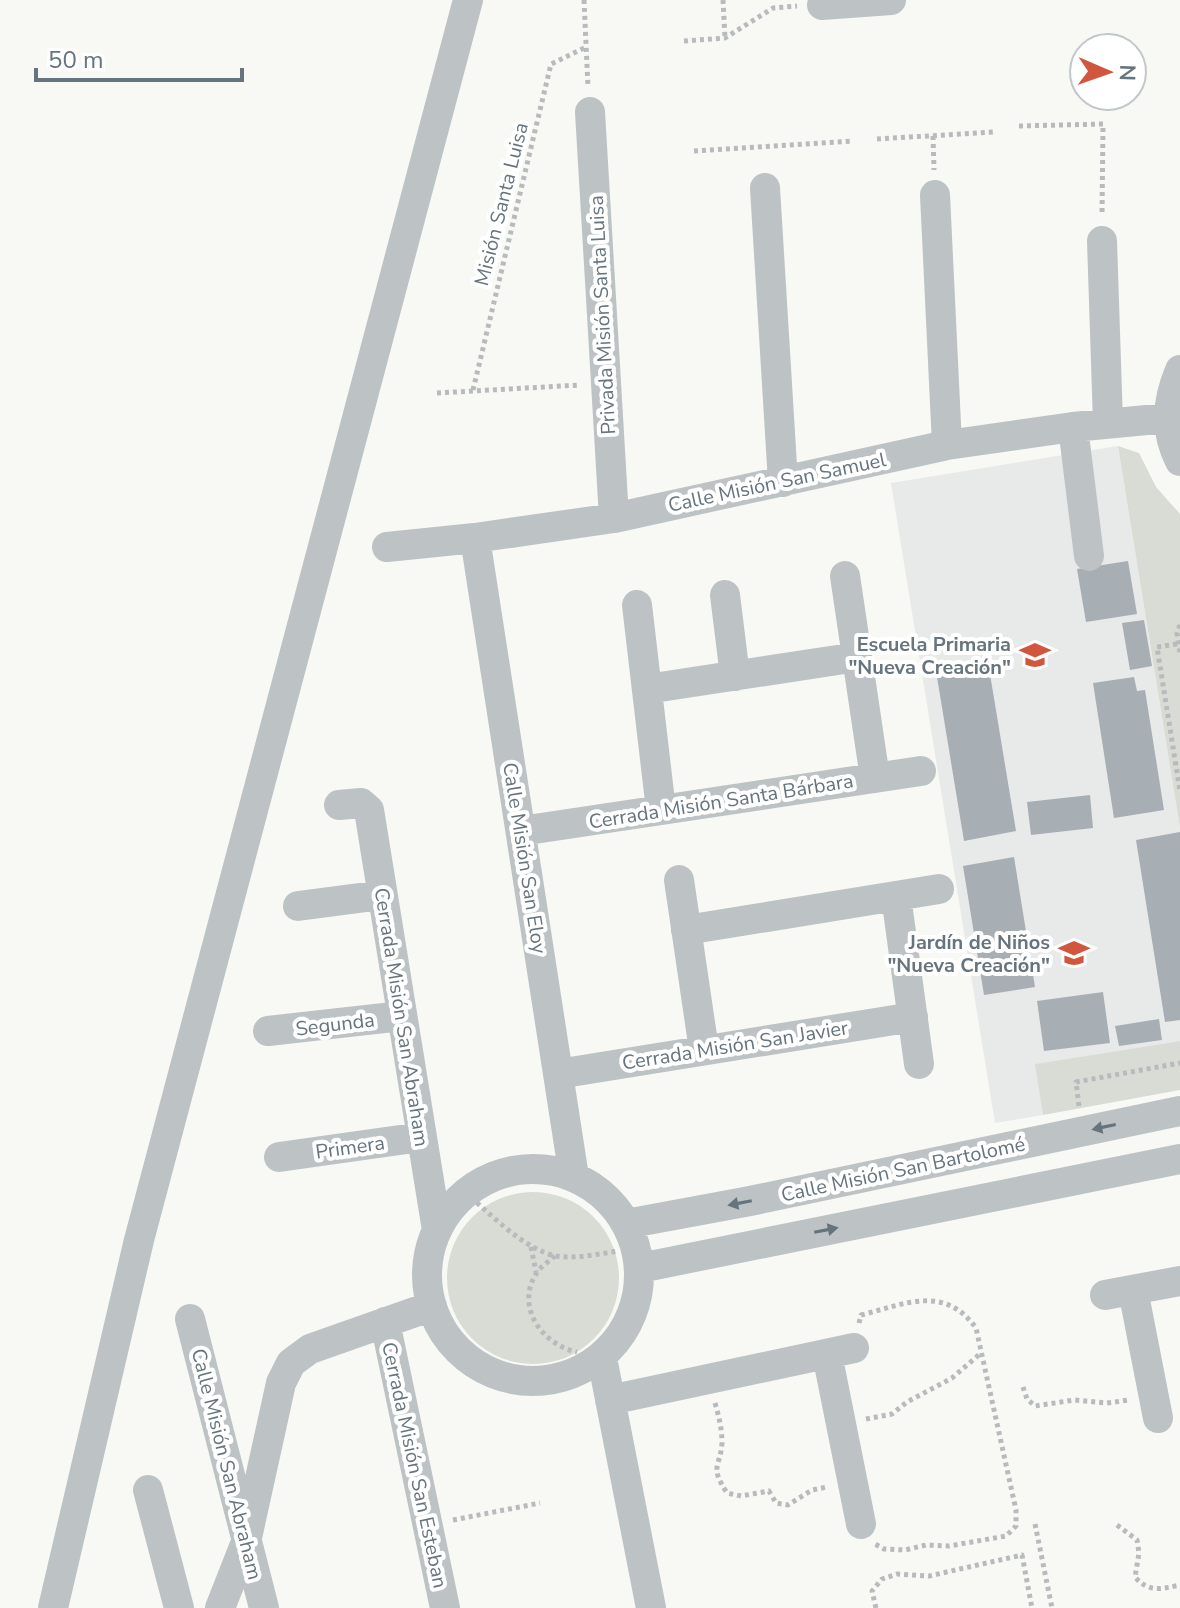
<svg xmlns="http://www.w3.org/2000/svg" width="1180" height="1608" font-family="'Nunito Sans',sans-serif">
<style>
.built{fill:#e8e9e9}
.green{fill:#d8dcd5}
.building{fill:#a7aeb4}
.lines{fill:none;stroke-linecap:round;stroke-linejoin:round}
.path{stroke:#b8bbbe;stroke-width:5;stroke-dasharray:4 4;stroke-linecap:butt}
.minor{stroke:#bdc2c5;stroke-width:30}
.oneway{fill:#66747d}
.labels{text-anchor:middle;stroke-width:8;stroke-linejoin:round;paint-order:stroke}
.street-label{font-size:20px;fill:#66747d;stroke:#fff}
.poi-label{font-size:20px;font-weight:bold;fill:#66747d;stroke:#fff;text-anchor:end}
</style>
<rect width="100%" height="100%" fill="#f8f8f5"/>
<!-- built -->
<path class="built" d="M1118,446L1180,828V1041L1036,1064L1043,1115L995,1123L891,483Z"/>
<!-- green -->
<path class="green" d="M1118,446L1139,453L1156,487L1180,514V828Z
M1180,1041V1090L1043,1115L1035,1064Z
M447 1278a86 86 0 1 1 172 0a86 86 0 1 1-172 0Z"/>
<!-- building -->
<path class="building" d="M1128,561L1137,614L1086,622L1077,569Z
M1144,620L1152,666L1130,670L1122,623Z
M988,662L1016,831L964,841L936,671Z
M1134,677L1137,691L1145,690L1164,810L1114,818L1093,683Z
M1090,795L1093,828L1031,835L1027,802Z
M1180,832V1020L1165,1022L1136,840Z
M1014,857L1035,987L984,995L963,866Z
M1103,992L1110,1043L1044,1051L1037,1001Z
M1159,1019L1162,1040L1119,1046L1115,1026Z"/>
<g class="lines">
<!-- path -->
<path class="path" d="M584,0L588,87
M723,0L725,38
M684,41L725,38L773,8L797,6
M1019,126L1103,124L1102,216
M933,136L934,170
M877,139L994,132
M694,151L853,141
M473,390L551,64L586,47
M437,393L580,385
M1180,625L1177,633L1180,654
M1177,644L1157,647L1180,791
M1079,1106L1076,1082L1180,1063
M465,1192C489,1213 525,1250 556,1256C577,1259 598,1254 618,1251
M531,1247L536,1272
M555,1256C549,1261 540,1267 536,1274C515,1308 543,1345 577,1352
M859,1323L861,1315C905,1304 944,1284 976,1328L1016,1510V1526L1006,1536L949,1546L926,1545L905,1550L884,1549L875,1544
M1023,1387L1027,1399L1035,1406L1074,1400L1107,1403L1129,1400
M715,1403C719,1417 722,1429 722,1443C720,1469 709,1465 727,1493L741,1496L769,1491L776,1503L788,1505L812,1490L827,1487
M866,1419L892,1414L907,1402L952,1378L981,1353
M453,1520L540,1503
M1035,1524L1052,1608
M1117,1525L1137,1540L1139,1553L1135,1577C1149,1593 1161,1589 1180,1585
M876,1608L872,1591L882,1579L897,1574L929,1576L1022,1555L1032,1608"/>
<!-- minor -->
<path class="minor" d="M822,5L891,0
M590,112L614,518
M765,188L783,482
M935,195L947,445
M1102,241L1108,423
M1180,370C1167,401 1164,430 1180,461
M1073,427L1089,556
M475,538L574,1177
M387,547L475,538L614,518L947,445L1073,427L1168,418
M845,576L875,778
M725,595L735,676
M637,605L661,810
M647,689L857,657
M339,805L361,803L369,810L437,1230
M521,831L921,771
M679,880L704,1050
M896,896L919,1064
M298,906L382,895
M686,930L939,889
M268,1031L402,1016
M558,1074L913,1017
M279,1157L421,1137
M427 1275a106 106 0 1 1 212 0a106 106 0 1 1-212 0Z
M626,1224L750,1201L1180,1111
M640,1268L1180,1159
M1133,1290L1158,1418
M1105,1295L1180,1281
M190,1319L264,1608
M385,1322L445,1608
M827,1354L861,1524
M602,1358L651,1608
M610,1400L854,1348
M148,1490L179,1608
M53,1608L139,1240L468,0
M220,1608L246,1542L281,1383L291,1363L310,1349L432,1306"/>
</g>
<!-- one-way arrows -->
<defs><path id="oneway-solid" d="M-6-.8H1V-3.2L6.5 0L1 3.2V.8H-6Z" transform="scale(2)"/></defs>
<g class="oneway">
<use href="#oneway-solid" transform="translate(1104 1127) rotate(168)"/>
<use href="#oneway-solid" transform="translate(740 1203) rotate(169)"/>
<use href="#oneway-solid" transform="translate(826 1230) rotate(-11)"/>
</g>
<!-- icons -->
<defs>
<g id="school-bare" transform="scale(2.4)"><path d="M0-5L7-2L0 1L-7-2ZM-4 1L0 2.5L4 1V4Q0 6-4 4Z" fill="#d0573d" stroke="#fff" stroke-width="2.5" paint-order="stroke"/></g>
</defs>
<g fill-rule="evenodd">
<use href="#school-bare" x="1035" y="655"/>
<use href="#school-bare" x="1074" y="953"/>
</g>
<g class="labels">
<!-- street labels -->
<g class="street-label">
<text transform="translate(501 204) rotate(-76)" y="7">Misión Santa Luisa</text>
<text transform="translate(602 315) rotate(-93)" y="7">Privada Misión Santa Luisa</text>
<text transform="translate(777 482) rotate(-12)" y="7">Calle Misión San Samuel</text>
<text transform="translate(721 801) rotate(-9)" y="7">Cerrada Misión Santa Bárbara</text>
<text transform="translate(525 858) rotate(81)" y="7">Calle Misión San Eloy</text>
<text transform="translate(402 1017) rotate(81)" y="7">Cerrada Misión San Abraham</text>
<text transform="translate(335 1024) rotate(-7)" y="7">Segunda</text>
<text transform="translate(735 1045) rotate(-9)" y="7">Cerrada Misión San Javier</text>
<text transform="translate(350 1147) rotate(-8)" y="7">Primera</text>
<text transform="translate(903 1169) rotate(-12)" y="7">Calle Misión San Bartolomé</text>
<text transform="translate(227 1464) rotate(76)" y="7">Calle Misión San Abraham</text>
<text transform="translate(415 1465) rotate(78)" y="7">Cerrada Misión San Esteban</text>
</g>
<!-- poi labels -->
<g class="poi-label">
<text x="1011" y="651">Escuela Primaria<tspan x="1011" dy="23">"Nueva Creación"</tspan></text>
<text x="1050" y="949">Jardín de Niños<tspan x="1050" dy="23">"Nueva Creación"</tspan></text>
</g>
</g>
<!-- north arrow -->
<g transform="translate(1108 72) rotate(92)"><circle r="38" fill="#ffffff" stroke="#c2c7cb" stroke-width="2"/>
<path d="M0-6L14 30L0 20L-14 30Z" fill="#d0573d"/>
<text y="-12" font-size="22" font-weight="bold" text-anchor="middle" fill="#66747d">N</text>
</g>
<!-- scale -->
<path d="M36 68v12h206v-12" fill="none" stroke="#66747d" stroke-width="4"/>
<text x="48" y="68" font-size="24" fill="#66747d" stroke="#ffffff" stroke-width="6" paint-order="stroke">50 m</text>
</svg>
